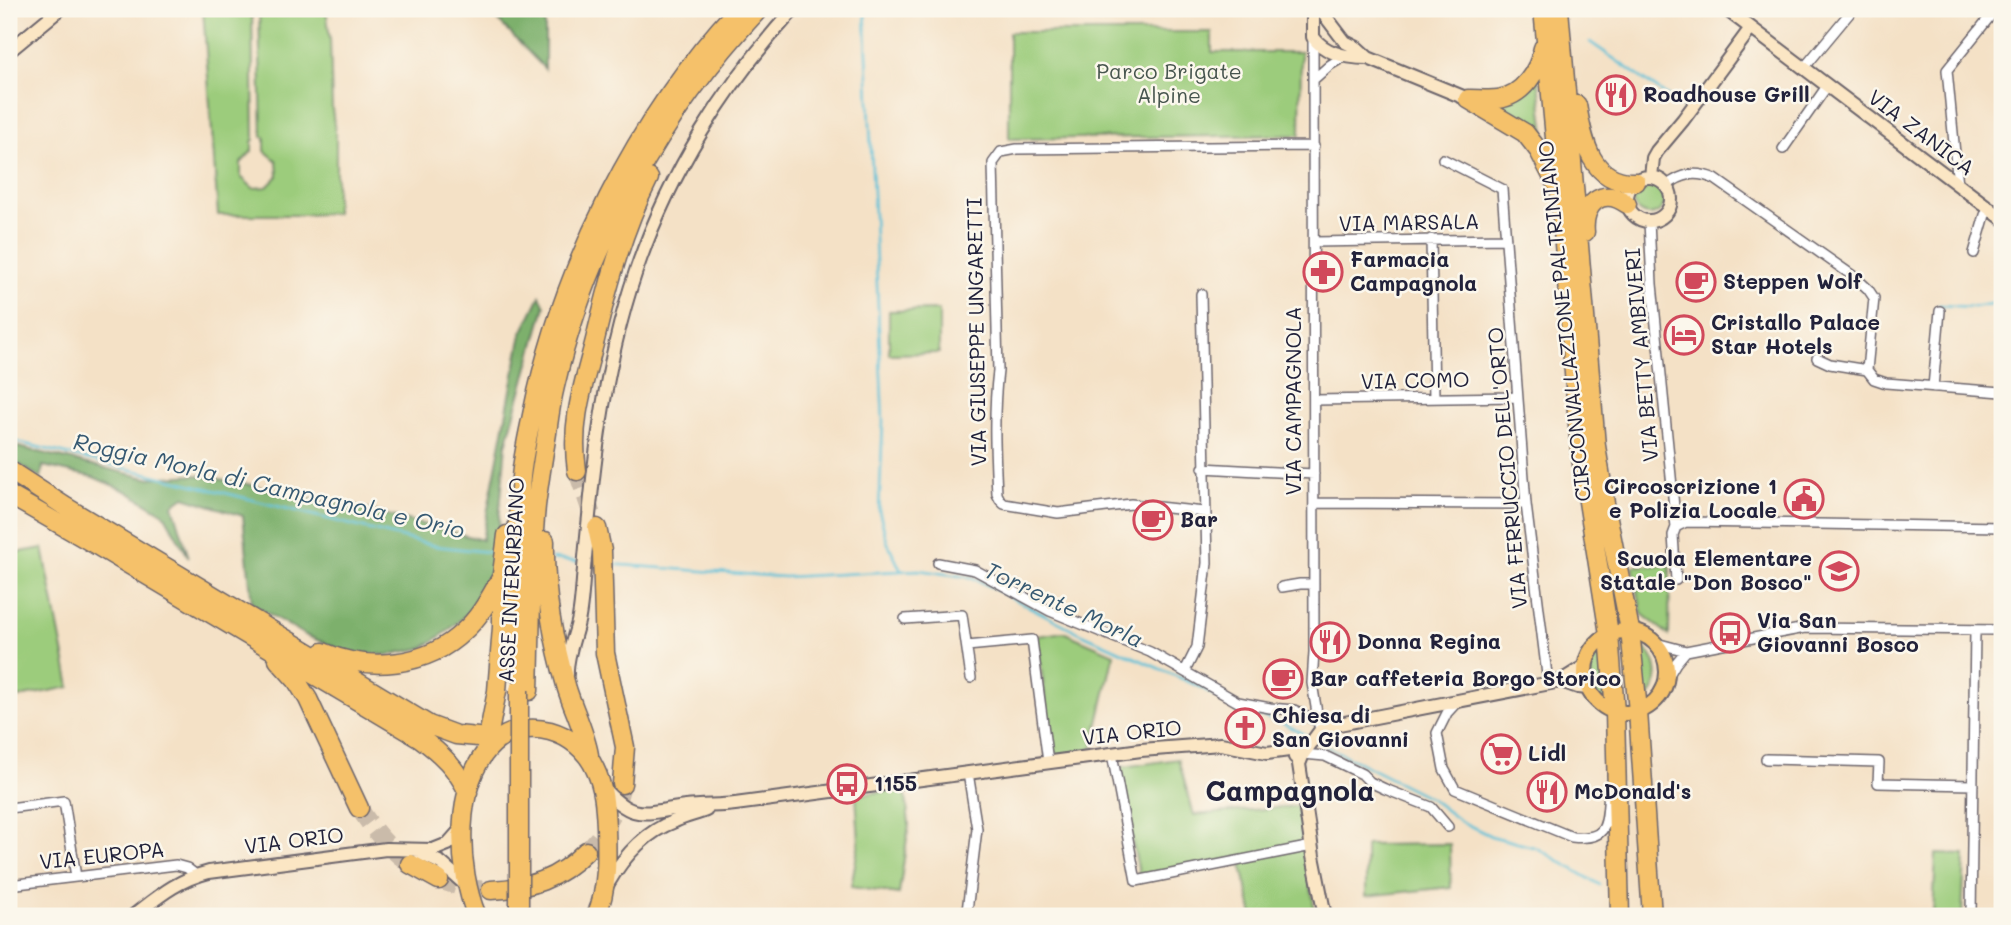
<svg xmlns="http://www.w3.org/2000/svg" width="2011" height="925" font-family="Mali,sans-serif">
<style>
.green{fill:#9ccc7c;stroke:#5f775c;stroke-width:2}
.forest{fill:#7db06c;stroke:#506954;stroke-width:2}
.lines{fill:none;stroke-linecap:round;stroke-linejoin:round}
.stream{stroke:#5ac0d8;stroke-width:2.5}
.highway-tunnel{stroke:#cabbaa;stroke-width:18;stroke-dasharray:18 9;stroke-linecap:butt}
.street-casing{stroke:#6c656c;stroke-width:12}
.secondary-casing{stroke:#6c656c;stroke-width:16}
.primary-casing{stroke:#6c656c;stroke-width:18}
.highway-casing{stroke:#6c656c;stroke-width:21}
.street{stroke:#fff;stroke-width:9}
.secondary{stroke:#fbe6c4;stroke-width:12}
.primary{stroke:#f5c16b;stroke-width:14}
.highway{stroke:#f5c16b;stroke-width:18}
.highway-bridge-casing{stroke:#6c656c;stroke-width:21;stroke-linecap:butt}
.highway-bridge{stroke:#f5c16b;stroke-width:18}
.labels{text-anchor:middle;stroke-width:5;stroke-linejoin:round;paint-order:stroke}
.park-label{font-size:21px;fill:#47554e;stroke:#fbf7ec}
.poi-label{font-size:21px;font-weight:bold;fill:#22223b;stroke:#fbf7ec;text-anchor:start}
.street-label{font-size:21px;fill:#22223b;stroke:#fbf7ec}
.water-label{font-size:23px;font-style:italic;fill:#365972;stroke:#fbf7ec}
.district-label{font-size:28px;font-weight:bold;fill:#22223b;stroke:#fbf7ec}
</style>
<rect width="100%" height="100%" fill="#fbf7ec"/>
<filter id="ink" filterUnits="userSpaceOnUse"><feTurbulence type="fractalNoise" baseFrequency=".0143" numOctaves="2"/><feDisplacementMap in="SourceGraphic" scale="14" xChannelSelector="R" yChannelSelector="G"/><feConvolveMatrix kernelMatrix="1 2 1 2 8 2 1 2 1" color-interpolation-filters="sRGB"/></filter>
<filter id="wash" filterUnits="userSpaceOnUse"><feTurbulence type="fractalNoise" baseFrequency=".00686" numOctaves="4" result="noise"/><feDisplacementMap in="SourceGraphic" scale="28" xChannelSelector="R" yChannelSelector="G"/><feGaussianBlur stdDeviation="1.57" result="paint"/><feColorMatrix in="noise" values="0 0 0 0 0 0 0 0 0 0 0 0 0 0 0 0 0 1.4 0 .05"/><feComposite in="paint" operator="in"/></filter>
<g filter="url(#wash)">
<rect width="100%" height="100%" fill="#f4e1c6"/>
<!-- green -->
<path class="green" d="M203,9H252L254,140L252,141V151L241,163V177L253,188L267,187L278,176L277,161L265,151V137H262L259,9H326L330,39L332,109L336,139V213L305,215H218Z
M1009,32H1212V52H1301L1300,135L1009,139Z
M1538,75L1547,151L1493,102Z
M1633 199a16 16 0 1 1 32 0a16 16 0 1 1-32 0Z
M939,310V353L889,354V311Z
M43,548L70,687L9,699V554Z
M1670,565L1669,635L1642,614L1633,566Z
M1063,632L1114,654L1093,744V753L1053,758L1037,636Z
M1640,645C1660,658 1662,685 1645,701Z
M1602,648L1607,704C1587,691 1585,664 1602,648Z
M1178,759L1194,815L1297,806L1315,912L1253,916L1240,857L1140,877L1116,768Z
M905,789L909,824L899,894L851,887L859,842L856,795Z
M1450,844L1451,887L1366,896V845Z
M1936,854L1965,855L1962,916L1933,915Z"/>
<!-- forest -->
<path class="forest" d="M487,9H545V69Z
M540,296L545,306L506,445L499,519L500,538L496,568L471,610L448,631L423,648L387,655L347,652L305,635L252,604L243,516L184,497L173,505L189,558L164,514L126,491L93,477L43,466L41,478L9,458V441L14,446L146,478L197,475L247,484L308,499L354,506L482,540L522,333Z"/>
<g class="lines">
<!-- stream -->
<path class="stream" d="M865,9L883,422L879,511L887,541L901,571
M1590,42L1687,110
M1939,305L1973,307L2002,302
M9,440L178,481L435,546L497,553
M552,559L580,562
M608,564L784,577L919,570L973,578L1080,633L1198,686L1234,707L1285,724L1309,737
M1318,742L1430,798L1460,821L1491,836L1537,848L1600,885"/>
</g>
</g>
<g filter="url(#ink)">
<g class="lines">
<!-- highway-tunnel -->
<path class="highway-tunnel" d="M577,471L593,518
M359,808C374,831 388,848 410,864
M586,851C606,832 616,811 622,784
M439,880L463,888L491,890"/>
<!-- street casing -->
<g class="street-casing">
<path id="street" d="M1313,37L1314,652L1312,683L1320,731
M1804,68L1853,9
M1313,80L1330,65L1345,56
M1783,149L1825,89L1829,87
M1443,159L1502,189L1526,504L1548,683
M1958,185L1947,70L1996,9
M1666,186C1683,173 1696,171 1715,179L1856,278L1868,289L1874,298L1867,370
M1649,221L1652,284L1676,527L1673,535L1676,580
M1431,239L1434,398
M1314,242L1505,239
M1974,253L1985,215L1990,209
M1817,358L1830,364L1867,370
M1867,370L1874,379L1886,383L2002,392
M1933,387L1940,311
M1314,400L1517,397
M1203,468L1314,474
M1314,503L1526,504
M1204,512L1131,504L1058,513L1004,504L1000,500L997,494C995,453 993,411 998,371L993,163L1001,152L1017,149L1314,146
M1676,527L1686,522L2002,527
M938,563L975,570L1050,611L1150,652L1238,702L1270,708L1294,710L1319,722
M1282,587L1300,584H1314
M905,619L962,615L971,678
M1656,643L1686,651L1805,628L2002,630
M967,646L1032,640L1048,762
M1185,671L1197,647L1207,563L1201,294
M1666,680L1676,663L1686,651
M1458,701L1447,713L1437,733L1444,769L1455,789L1572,837C1610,841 1606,823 1609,792
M1112,754L1136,881L1312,846
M1303,754L1325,756L1362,774L1370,782L1385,789L1431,807L1448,827
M1766,759L1879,762L1878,783L1973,785
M9,808L64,801L76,877
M9,885L176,865L187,868L196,875
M967,911L977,829L968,773
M1971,916L1975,630"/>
</g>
<!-- secondary casing -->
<g class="secondary-casing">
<path id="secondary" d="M1313,9V37
M1320,9L1345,42L1357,48L1368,58L1468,99
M1726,9L2002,218
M1313,37C1325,54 1348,58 1368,58
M9,51L60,9
M1651,177L1653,158L1657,151L1683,120L1751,28
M1627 199a22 22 0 1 1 44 0a22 22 0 1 1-44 0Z
M567,674C566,657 574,639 578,622C581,609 582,594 583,580C592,476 602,371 636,271C669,174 725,84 794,9
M1561,681L1578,687L1588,688
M1303,754L1299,764L1313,856L1325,916
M1295,757L1303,754L1320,731L1339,724L1561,681L1585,666
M602,787C634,823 645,812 686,807C703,805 719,806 735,804L1141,750L1221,744L1267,753L1289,750L1298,746
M420,853L441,863L467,886
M607,885C623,857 645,832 675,821C685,816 696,814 706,810
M133,916C158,897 177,880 209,872L386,849L433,850L448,844L463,827"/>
</g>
<!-- primary casing -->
<g class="primary-casing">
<path id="primary" d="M1585 672a41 41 0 1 1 82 0a41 41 0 1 1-82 0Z"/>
</g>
<!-- highway casing -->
<g class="highway-casing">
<path id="highway" d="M1543,9L1560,192L1580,451L1609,634L1615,712L1620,916
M1559,9L1596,446L1605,503L1630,630L1638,711L1652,916
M1468,99L1525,133L1539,151L1555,182
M1470,99C1479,99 1489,100 1498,99C1523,96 1539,70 1543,48
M1577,105C1583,141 1591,184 1636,182
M1585,232C1582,204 1602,186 1627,204
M9,470L66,507L429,725L456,735L500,739
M577,471C570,422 583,387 595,340C608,285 623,229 649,178
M9,495L96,545L420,738C442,754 456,768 468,792
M597,528L602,551L605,653L625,747L622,784
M545,541C544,590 553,641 567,689C574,711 585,732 589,755
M323,652C368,672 427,667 464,631C481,616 490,597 501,578
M278,660L296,680L308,699L359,808
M518,673C517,607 515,542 521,477C523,456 528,435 532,415C562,268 636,118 738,9
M529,691C531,630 530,568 536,506C539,482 543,458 547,433C549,418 551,402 555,386C587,247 661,113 759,9
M485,753L497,691L502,627V574L507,535
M410,864L439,880
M491,890C531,888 557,880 586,851
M477,916C457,870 453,781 493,744C526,714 578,731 595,769C604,787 605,807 606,827C607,855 608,890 596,916"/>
</g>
<!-- street -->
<use href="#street" class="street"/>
<!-- secondary -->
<use href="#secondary" class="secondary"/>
<!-- primary -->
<use href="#primary" class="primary"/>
<!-- highway -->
<use href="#highway" class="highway"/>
<!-- highway-bridge casing -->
<g class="highway-bridge-casing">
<path id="highway-bridge" d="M519,690V916"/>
</g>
<!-- highway-bridge -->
<use href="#highway-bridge" class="highway-bridge"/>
</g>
</g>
<!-- icons -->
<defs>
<g id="restaurant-ring" transform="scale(2.0125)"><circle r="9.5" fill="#fbf7ec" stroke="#d1495b" stroke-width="1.5"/><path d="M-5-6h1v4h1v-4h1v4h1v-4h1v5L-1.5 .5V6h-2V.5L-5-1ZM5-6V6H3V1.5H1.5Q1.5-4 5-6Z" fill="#d1495b"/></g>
<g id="pharmacy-ring" transform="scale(2.0125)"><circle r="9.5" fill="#fbf7ec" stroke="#d1495b" stroke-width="1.5"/><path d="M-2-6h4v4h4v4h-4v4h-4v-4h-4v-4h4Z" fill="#d1495b"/></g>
<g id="cafe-ring" transform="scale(2.0125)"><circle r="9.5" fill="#fbf7ec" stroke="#d1495b" stroke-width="1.5"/><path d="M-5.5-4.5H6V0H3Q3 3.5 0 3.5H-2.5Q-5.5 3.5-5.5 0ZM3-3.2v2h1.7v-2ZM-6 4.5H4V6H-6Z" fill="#d1495b"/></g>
<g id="hotel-ring" transform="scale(2.0125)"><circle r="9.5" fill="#fbf7ec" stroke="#d1495b" stroke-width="1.5"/><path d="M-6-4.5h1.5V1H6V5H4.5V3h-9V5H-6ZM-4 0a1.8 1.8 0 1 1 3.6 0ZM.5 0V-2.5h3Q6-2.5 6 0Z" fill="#d1495b"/></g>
<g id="civic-ring" transform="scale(2.0125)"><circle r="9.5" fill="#fbf7ec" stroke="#d1495b" stroke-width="1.5"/><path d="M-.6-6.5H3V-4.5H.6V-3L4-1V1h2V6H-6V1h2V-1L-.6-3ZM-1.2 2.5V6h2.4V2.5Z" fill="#d1495b"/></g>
<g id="school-ring" transform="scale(2.0125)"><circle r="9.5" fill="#fbf7ec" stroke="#d1495b" stroke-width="1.5"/><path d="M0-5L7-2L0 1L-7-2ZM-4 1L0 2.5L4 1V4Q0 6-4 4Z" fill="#d1495b"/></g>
<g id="bus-ring" transform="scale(2.0125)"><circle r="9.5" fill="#fbf7ec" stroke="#d1495b" stroke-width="1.5"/><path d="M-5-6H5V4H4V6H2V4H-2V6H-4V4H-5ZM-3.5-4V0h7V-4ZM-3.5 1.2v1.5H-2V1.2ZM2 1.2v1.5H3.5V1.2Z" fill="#d1495b"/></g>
<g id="church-ring" transform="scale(2.0125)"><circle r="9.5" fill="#fbf7ec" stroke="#d1495b" stroke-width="1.5"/><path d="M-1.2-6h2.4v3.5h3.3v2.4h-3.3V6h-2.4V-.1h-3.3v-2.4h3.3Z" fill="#d1495b"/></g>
<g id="supermarket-ring" transform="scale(2.0125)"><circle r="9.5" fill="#fbf7ec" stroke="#d1495b" stroke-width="1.5"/><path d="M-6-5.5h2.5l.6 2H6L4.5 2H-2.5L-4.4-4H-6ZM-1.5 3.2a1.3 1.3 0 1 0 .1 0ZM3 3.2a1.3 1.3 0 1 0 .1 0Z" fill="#d1495b"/></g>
</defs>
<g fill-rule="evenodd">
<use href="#restaurant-ring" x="1616" y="95"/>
<use href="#pharmacy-ring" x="1323" y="272"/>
<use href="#cafe-ring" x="1696" y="282"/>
<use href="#hotel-ring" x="1684" y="335"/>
<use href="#civic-ring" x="1804" y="499"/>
<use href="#cafe-ring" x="1153" y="520"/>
<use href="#school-ring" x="1839" y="571"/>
<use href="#bus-ring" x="1730" y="633"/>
<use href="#restaurant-ring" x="1330" y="642"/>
<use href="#cafe-ring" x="1283" y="679"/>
<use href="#church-ring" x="1245" y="728"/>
<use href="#supermarket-ring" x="1501" y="754"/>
<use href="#bus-ring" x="847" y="784"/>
<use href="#restaurant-ring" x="1547" y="792"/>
</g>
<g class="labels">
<!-- park labels -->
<g class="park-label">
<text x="1169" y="79">Parco Brigate<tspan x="1169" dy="24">Alpine</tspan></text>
</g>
<!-- poi labels -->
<g class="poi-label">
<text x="1643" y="102">Roadhouse Grill</text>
<text x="1350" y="267">Farmacia<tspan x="1350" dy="24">Campagnola</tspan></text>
<text x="1723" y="289">Steppen Wolf</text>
<text x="1711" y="330">Cristallo Palace<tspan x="1711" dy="24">Star Hotels</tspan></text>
<text x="1777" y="494" text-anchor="end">Circoscrizione 1<tspan x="1777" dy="24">e Polizia Locale</tspan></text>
<text x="1180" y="527">Bar</text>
<text x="1812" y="566" text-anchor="end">Scuola Elementare<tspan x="1812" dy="24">Statale "Don Bosco"</tspan></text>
<text x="1757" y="628">Via San<tspan x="1757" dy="24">Giovanni Bosco</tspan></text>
<text x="1357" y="649">Donna Regina</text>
<text x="1310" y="686">Bar caffeteria Borgo Storico</text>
<text x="1272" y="723">Chiesa di<tspan x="1272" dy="24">San Giovanni</tspan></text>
<text x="1528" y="761">Lidl</text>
<text x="874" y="791">1155</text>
<text x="1574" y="799">McDonald's</text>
</g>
<!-- street labels -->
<g class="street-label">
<text transform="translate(1921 133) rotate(37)" y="7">VIA ZANICA</text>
<text transform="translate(1409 223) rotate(-1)" y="7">VIA MARSALA</text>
<text transform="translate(1565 321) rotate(-96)" y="7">CIRCONVALLAZIONE PALTRINIANO</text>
<text transform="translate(977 332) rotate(-91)" y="7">VIA GIUSEPPE UNGARETTI</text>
<text transform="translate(1642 355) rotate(-95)" y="7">VIA BETTY AMBIVERI</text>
<text transform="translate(1415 381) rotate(-1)" y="7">VIA COMO</text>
<text transform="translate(1294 401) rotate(-90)" y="7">VIA CAMPAGNOLA</text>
<text transform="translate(1508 468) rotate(-95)" y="7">VIA FERRUCCIO DELL'ORTO</text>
<text transform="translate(512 580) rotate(-87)" y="7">ASSE INTERURBANO</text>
<text transform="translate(1132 733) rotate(-6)" y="7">VIA ORIO</text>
<text transform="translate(294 841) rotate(-7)" y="7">VIA ORIO</text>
<text transform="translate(102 856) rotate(-6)" y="7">VIA EUROPA</text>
</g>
<!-- water labels -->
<g class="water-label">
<text transform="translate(269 486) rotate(13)" y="8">Roggia Morla di Campagnola e Orio</text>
<text transform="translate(1064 605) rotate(25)" y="8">Torrente Morla</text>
</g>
<!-- district labels -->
<g class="district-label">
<text x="1290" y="801">Campagnola</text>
</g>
</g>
<!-- margin -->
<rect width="2011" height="925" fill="none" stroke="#fbf7ec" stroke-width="35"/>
</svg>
